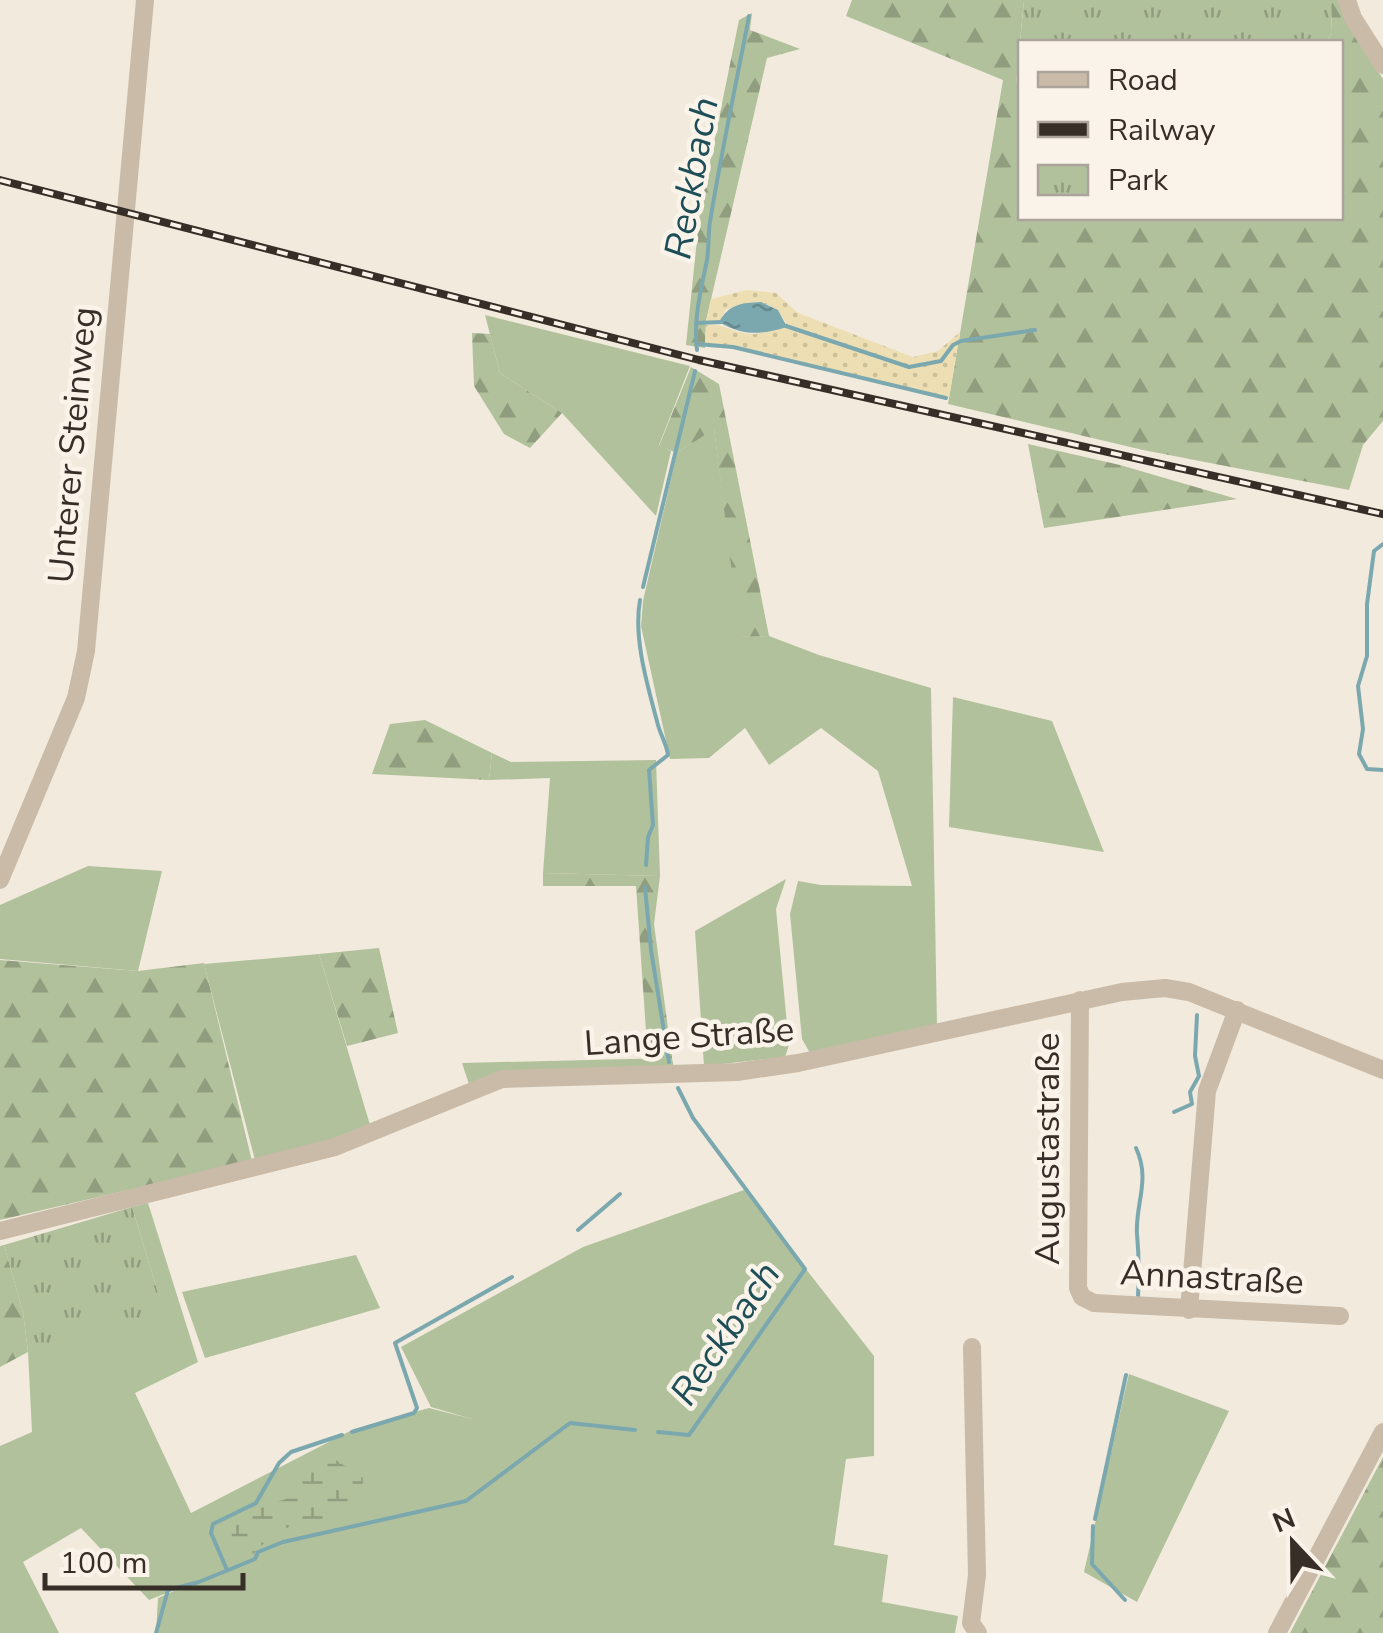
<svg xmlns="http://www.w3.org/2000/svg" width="1383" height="1633" font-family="'Nunito Sans',sans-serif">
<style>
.grass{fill:#b1c19c}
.forest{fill:url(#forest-firs)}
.wetland{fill:url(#wetland-marsh)}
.sand{fill:url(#sand-dots)}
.park{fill:url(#park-tufts)}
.water{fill:url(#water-ripples)}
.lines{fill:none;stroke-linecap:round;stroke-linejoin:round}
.stream{stroke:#7ba8af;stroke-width:4}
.minor{stroke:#cabba8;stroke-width:18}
.rail-casing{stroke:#372e28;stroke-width:8}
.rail{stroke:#faf3e9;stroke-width:4;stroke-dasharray:11;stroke-linecap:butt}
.labels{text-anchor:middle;stroke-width:9;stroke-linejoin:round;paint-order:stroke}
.street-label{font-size:35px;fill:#372e28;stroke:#faf3e9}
.water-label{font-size:38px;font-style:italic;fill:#1e4f58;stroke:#faf3e9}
</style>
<defs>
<pattern id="forest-firs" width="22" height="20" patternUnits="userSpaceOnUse" patternTransform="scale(2.5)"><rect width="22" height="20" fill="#b1c19c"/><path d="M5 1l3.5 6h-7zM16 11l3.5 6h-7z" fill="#919d7f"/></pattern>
<pattern id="wetland-marsh" width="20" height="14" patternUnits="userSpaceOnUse" patternTransform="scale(2.5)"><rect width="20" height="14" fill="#b1c19c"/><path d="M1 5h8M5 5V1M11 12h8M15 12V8" fill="none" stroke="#919d7f"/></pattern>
<pattern id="sand-dots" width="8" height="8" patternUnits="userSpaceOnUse" patternTransform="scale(2.5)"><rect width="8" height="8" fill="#eddfb3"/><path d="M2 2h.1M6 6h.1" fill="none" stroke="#ccc09a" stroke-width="1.8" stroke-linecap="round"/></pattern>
<pattern id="park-tufts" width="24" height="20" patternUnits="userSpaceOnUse" patternTransform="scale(2.5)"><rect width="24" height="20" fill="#b1c19c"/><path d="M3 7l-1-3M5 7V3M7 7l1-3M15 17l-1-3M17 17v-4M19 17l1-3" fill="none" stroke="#919d7f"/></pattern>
<pattern id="water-ripples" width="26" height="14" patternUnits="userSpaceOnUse" patternTransform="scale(2.5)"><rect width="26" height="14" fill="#7ba8af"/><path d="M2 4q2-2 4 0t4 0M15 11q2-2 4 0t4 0" fill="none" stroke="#66898e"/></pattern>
</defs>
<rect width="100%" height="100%" fill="#f2eadc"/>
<!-- grass -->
<path class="grass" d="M485,315L690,366L659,445L671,451L656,516L562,413L500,373Z
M714,428L741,637L769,636L819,655L931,688L937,1026L810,1053L802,1039L790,914L798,881L821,885L912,886L878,771L821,728L769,765L745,728L709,758L670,759L641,626L643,601L677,453Z
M953,697L1052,721L1104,852L949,827Z
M492,753L511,762L656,760L660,876L543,873L550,778L489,780Z
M88,866L162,871L138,971L0,959V905Z
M786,879L776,909L789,1045L785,1057L704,1066L695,931Z
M319,954L370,1125L336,1142L256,1164L204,964Z
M672,1058L674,1068L469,1084L462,1063Z
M744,1190L874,1356V1456L846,1459L834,1545L888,1555L882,1602L958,1616L955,1633H156L158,1598L199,1580L149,1600L81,1528L23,1562L59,1633H0V1446L32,1432L28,1352L158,1293L132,1207L148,1203L198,1362L135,1393L191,1513L354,1429L429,1408L472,1419L431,1407L401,1347L583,1247Z
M356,1255L380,1308L205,1358L182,1292Z
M1129,1374L1229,1411L1137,1602L1084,1572Z"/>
<!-- forest -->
<path class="forest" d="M852,0H1024L1016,84L1021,87V218H1340V42H1326L1332,33L1331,0H1341L1344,17L1383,79V421L1363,445L1349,490L1143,450L948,404L1003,80L846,16Z
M752,13L750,30L800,49L767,58L706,321L705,348L686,345L700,211L739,20Z
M472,333L490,334L500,373L562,413L530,448L504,434L474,386Z
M691,367L719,384L769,636L740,637L714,429L677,453L659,446Z
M1028,444L1120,465L1237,499L1044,528Z
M425,720L492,753L489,780L372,774L390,724Z
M543,873L660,876L654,924L672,1058L648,1060L636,886H543Z
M379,948L398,1033L347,1046L319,954Z
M0,960L138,971L204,963L252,1161L0,1220Z
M4,1245L23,1312L28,1352L0,1367V1246Z
M1383,1457V1633H1290Z"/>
<!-- wetland -->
<path class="wetland" d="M330,1456L363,1478L362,1503C330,1527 327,1515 295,1525C276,1531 262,1544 250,1558L232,1539L231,1515L290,1498L292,1479Z"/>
<!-- sand -->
<path class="sand" d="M747,290L776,293L798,313L913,357L938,351L960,332L959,341L950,348L958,344L949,398L733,346L705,344L706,325C725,323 732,333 750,334C762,335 776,327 788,328C830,331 913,392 948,354L941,360L909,366L787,325C770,294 757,303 726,309L720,321H706L711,299Z"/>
<!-- park -->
<path class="park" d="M1024,0H1331L1332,33L1326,42H1021L1020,87L1016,85Z
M132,1207L158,1293L140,1322L28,1352L23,1312L4,1245Z"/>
<!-- water -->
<path class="water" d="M761,302L778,310L787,327C760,335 743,336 719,322C729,304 741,303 761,302Z"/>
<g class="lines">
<!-- stream -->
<path class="stream" d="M696,323L722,322
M786,326L909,367L941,361L953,345L961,341L1035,330
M697,344L733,347L946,398
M697,350C693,320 701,289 707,260C709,248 708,234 710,222C721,153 736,85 749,16
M1383,544L1374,551L1367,604V656L1358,686L1363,729L1359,754L1367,769L1383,770
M643,587L695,371
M640,600C633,639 648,687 658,725C661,736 667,745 668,755L649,770L653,825L648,837L646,865
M645,887L651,950L669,1062
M1174,1112L1192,1104L1190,1092L1199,1076L1195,1056L1197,1015
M1136,1148C1151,1180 1135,1204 1137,1234C1139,1255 1139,1276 1138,1297
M578,1230L620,1194
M352,1432L414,1413L417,1408L395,1343L512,1277
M658,1432L689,1435L805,1269L693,1118L678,1088
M1095,1519L1126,1375
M1093,1526L1092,1564L1125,1600
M227,1570L211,1533L213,1524L256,1503L279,1463L291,1452L342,1435
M156,1633L168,1590L199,1582L255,1559L258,1552L283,1542L466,1501L570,1423L635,1430"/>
<!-- minor -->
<path class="minor" d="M1347,0L1353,18L1383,65
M0,880L76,698L86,651L145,0
M1080,1000L1078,1288L1082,1297L1094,1303L1340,1316
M0,1231L335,1147L502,1079L737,1072L798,1063L1122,992L1165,988L1189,992L1383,1070
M1189,1310L1207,1091L1237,1010
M972,1347L977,1575L971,1623L978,1633
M1277,1633L1383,1432"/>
<!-- rail casing -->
<g class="rail-casing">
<path id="rail" d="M0,180L699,360L1383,514"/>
</g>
<!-- rail -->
<use href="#rail" class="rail"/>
</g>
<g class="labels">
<!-- street labels -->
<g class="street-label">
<text transform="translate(72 445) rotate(-85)" y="12">Unterer Steinweg</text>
<text transform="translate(689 1036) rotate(-4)" y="12">Lange Straße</text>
<text transform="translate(1047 1149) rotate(-90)" y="12">Augustastraße</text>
<text transform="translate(1212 1277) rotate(3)" y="12">Annastraße</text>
</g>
<!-- water labels -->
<g class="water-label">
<text transform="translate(691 178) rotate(-80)" y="13">Reckbach</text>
<text transform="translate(725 1333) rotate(-56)" y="13">Reckbach</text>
</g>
</g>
<!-- legend -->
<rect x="1018" y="40" width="325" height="180" fill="#faf3e9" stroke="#aca49c" stroke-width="2.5"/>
<rect x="1038" y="72" width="50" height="15" fill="#cabba8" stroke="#aca49c" stroke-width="2.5"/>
<text x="1108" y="90" font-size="30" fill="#372e28">Road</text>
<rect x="1038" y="122" width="50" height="15" fill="#372e28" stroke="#aca49c" stroke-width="2.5"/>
<text x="1108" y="140" font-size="30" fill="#372e28">Railway</text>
<rect x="1038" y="165" width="50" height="30" fill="url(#park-tufts)" stroke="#aca49c" stroke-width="2.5"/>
<text x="1108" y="190" font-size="30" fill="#372e28">Park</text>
<!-- north arrow -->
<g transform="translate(1293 1543) rotate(338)" stroke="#faf3e9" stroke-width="8" paint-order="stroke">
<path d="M0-8L18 38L0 25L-18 38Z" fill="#372e28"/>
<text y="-15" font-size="28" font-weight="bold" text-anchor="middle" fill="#372e28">N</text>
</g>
<!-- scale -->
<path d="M45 1573v15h198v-15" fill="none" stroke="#372e28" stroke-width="5"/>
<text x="60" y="1573" font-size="30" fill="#372e28" stroke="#faf3e9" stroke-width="8" paint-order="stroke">100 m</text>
</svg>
